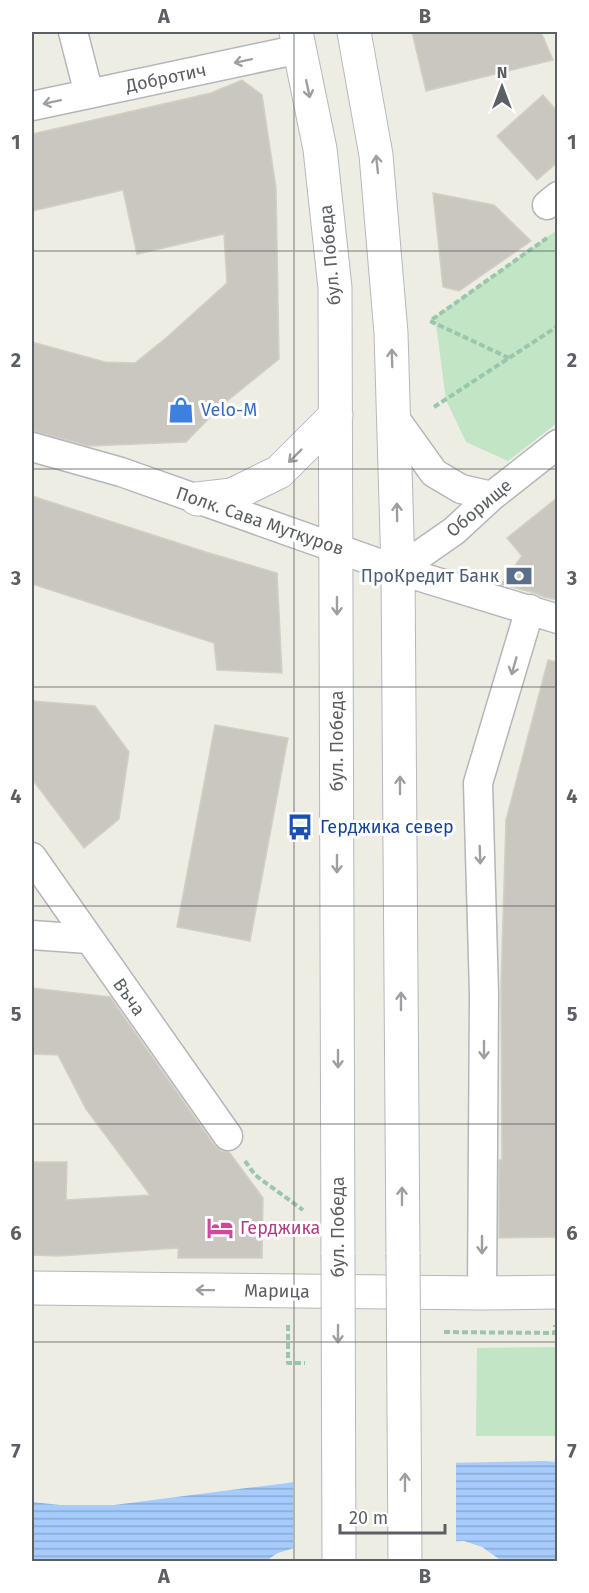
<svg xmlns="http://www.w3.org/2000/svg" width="589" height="1593" font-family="'Fira Sans',sans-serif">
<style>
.park{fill:#c1e5c5}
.water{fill:url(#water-rules)}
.pier{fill:#eeede4}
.building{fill:#cac7c1;stroke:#d3d0c2;stroke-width:1.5}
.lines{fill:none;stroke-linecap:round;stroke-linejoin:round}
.minor-casing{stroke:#b4b6bb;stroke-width:31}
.tertiary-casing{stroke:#b4b6bb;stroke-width:35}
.secondary-casing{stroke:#b5b8be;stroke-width:35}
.path{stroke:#9ac6ac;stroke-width:4;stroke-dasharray:6 3;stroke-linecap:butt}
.minor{stroke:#fff;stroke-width:28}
.tertiary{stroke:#fff;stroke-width:33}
.secondary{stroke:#fff;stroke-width:33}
.secondary-bridge-casing{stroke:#b5b8be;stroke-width:35;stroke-linecap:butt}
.secondary-bridge{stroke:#fff;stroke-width:33}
.oneway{stroke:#9d9fa2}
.grid{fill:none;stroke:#5c5f64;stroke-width:1.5;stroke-opacity:0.55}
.labels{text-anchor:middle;stroke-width:6;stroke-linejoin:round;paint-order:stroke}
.street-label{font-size:18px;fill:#5c5f64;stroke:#fff}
.shop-label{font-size:18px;fill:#366cbe;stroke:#fff;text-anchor:start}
.service-label{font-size:18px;fill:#4e5e75;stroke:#fff;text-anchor:end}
.transit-label{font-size:18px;fill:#164399;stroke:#fff;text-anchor:start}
.hotel-label{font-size:18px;fill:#b23c85;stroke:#fff;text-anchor:start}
.neatline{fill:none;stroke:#5c5f64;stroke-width:2}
.grid-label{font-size:20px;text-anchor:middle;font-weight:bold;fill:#5c5f64}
</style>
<defs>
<pattern id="water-rules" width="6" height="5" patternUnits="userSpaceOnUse" patternTransform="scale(1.5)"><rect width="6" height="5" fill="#a5ccfd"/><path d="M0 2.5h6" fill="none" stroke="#8aa9d0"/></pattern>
</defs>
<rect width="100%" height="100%" fill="#eeede4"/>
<!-- park -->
<path class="park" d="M557,230V423L508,461L466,442L446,400L435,317Z
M557,1347V1436H476L477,1348Z"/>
<!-- water -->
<path class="water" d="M545,1461L557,1462V1561H502L482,1547L464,1541L365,1544L294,1548L278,1553L264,1562L32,1561V1502L60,1505H114L443,1463Z"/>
<!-- pier -->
<path class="pier" d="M456,1459V1545L365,1547L293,1551V1478L442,1460Z"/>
<!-- building -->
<path class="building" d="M412,32H541L553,60L426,91Z
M242,80L262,95L276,188L279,359L221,406L186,442L89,446L32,431V342L105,362L135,363L166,338L227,283L224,234L137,254L123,190L32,211V134L211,93Z
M543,95L558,112V162L537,180L497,136Z
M433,193L494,205L531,241L459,291L443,287Z
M32,496L209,553L277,573L282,673L217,670L214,643L32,584Z
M558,497V600L544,597L535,593L501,584L522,556L507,538Z
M548,660L558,662V1237L499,1238V1160H502L501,986L506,820Z
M32,701L95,706L129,752L119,819L84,848L32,779Z
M215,725L288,738L250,941L177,927Z
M32,988L110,997L214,1145L221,1151L229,1152L263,1198L262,1258H178V1248L59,1256L32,1255V1162H67L66,1200L150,1195L86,1109L58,1055L32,1054Z"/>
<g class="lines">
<!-- minor casing -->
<g class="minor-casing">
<path id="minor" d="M73,32L89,94
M32,106L300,49
M547,205L558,196
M394,417L434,473L461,489L492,496
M32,447L121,472L398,570L558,619
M398,570L454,531L492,496L558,444
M32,857L228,1136
M32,935L88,939
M482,1293L484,994L478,783L530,609"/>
</g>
<!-- tertiary casing -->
<g class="tertiary-casing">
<path id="tertiary" d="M32,1288L482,1293L558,1292"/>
</g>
<!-- secondary casing -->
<g class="secondary-casing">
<path id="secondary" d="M296,32L320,149L335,288L338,1255
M354,32L376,155L391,333L398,570L403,1255
M197,499L232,495L279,472L336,415"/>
</g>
<!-- path -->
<path class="path" d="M509,358L430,321L547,238
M434,407L558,326
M245,1161L255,1175L303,1210
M288,1325V1363H305
M444,1332L555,1333V1325"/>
<!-- minor -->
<use href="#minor" class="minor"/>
<!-- tertiary -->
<use href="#tertiary" class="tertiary"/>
<!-- secondary -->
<use href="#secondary" class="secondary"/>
<!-- secondary-bridge casing -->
<g class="secondary-bridge-casing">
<path id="secondary-bridge" d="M338,1255L339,1562
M403,1255L405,1562"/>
</g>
<!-- secondary-bridge -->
<use href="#secondary-bridge" class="secondary-bridge"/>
</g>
<!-- one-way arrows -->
<defs><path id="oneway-shaft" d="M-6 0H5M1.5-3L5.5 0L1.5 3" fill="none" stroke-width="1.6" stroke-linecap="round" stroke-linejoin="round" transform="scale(1.5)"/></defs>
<g class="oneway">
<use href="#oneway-shaft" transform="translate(243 61) rotate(168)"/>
<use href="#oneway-shaft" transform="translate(308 89) rotate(78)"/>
<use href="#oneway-shaft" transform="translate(52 102) rotate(168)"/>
<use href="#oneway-shaft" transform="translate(377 164) rotate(-96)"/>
<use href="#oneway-shaft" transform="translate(392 358) rotate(-92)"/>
<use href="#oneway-shaft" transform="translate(295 456) rotate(135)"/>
<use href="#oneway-shaft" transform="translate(397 512) rotate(-91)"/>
<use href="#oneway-shaft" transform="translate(337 606) rotate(90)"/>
<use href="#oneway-shaft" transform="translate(514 666) rotate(106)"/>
<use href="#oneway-shaft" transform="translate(400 785) rotate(-90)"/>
<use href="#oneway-shaft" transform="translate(480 855) rotate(88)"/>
<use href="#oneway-shaft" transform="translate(337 864) rotate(90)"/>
<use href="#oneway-shaft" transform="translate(401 1001) rotate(-90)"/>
<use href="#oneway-shaft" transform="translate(484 1050) rotate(90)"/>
<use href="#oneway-shaft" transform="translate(338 1059) rotate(90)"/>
<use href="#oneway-shaft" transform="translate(402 1196) rotate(-90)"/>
<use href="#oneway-shaft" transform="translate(482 1245) rotate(90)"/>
<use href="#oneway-shaft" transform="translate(205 1290) rotate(-179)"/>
<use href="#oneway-shaft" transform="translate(338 1334) rotate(90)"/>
<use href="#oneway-shaft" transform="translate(405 1482) rotate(-90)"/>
</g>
<!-- grid -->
<path class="grid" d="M294,32V1562M32,251H558M32,469H558M32,687H558M32,906H558M32,1124H558M32,1342H558"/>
<!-- icons -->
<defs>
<g id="shop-bare" transform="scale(2.07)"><path d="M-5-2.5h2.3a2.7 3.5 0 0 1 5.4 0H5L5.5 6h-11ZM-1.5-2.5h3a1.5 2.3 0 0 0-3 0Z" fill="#3f7fe0" stroke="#fff" stroke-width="2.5" paint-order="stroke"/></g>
<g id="bank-bare" transform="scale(2.07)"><path d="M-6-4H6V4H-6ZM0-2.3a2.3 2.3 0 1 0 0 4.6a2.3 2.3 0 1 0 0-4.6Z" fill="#5c6f8a" stroke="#fff" stroke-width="2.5" paint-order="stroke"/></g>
<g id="bus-bare" transform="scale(2.07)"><path d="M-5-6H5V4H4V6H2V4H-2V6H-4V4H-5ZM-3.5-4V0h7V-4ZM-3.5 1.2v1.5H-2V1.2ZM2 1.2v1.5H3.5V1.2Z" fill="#1a4fb4" stroke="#fff" stroke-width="2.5" paint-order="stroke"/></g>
<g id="hotel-bare" transform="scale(2.07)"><path d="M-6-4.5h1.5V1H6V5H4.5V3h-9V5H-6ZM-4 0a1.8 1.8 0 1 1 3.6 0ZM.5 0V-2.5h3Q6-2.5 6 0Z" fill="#d1479c" stroke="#fff" stroke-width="2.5" paint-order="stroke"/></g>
</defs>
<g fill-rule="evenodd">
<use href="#shop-bare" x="181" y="410"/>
<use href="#bank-bare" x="519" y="576"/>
<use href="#bus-bare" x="300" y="827"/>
<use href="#hotel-bare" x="220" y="1228"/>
</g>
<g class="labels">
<!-- street labels -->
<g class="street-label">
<text transform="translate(166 78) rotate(-12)" y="6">Добротич</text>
<text transform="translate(330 255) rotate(-95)" y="6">бул. Победа</text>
<text transform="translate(479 508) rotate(-40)" y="6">Оборище</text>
<text transform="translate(260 521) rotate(19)" y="6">Полк. Сава Муткуров</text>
<text transform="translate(337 741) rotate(-90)" y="6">бул. Победа</text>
<text transform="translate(129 997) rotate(55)" y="6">Въча</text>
<text transform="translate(338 1227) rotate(-90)" y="6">бул. Победа</text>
<text transform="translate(277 1291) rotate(1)" y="6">Марица</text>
</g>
<!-- shop labels -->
<g class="shop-label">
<text x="201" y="416">Velo-M</text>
</g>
<!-- service labels -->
<g class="service-label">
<text x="499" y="582">ПроКредит Банк</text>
</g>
<!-- transit labels -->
<g class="transit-label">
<text x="320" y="833">Герджика север</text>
</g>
<!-- hotel labels -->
<g class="hotel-label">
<text x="240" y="1234">Герджика</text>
</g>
</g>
<!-- border -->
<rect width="589" height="1593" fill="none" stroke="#ffffff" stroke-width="66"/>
<!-- north arrow -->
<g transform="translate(502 87)" stroke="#ffffff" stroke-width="4.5" paint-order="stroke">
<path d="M0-4.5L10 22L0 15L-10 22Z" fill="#5c5f64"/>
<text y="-9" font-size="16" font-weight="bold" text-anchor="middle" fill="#5c5f64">N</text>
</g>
<!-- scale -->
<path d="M340 1524v9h105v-9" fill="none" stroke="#5c5f64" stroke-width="3"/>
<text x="349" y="1524" font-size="18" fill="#5c5f64" stroke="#ffffff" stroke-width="4.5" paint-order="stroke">20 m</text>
<rect x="33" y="33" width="523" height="1527" class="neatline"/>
<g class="grid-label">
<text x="164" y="23">A</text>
<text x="425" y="23">B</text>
<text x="16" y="149">1</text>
<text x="572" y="149">1</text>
<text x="16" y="367">2</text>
<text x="572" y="367">2</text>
<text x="16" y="585">3</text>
<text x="572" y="585">3</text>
<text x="16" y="803">4</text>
<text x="572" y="803">4</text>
<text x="16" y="1021">5</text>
<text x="572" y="1021">5</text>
<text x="16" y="1240">6</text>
<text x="572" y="1240">6</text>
<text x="16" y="1458">7</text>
<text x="572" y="1458">7</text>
<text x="164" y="1583">A</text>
<text x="425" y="1583">B</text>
</g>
</svg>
